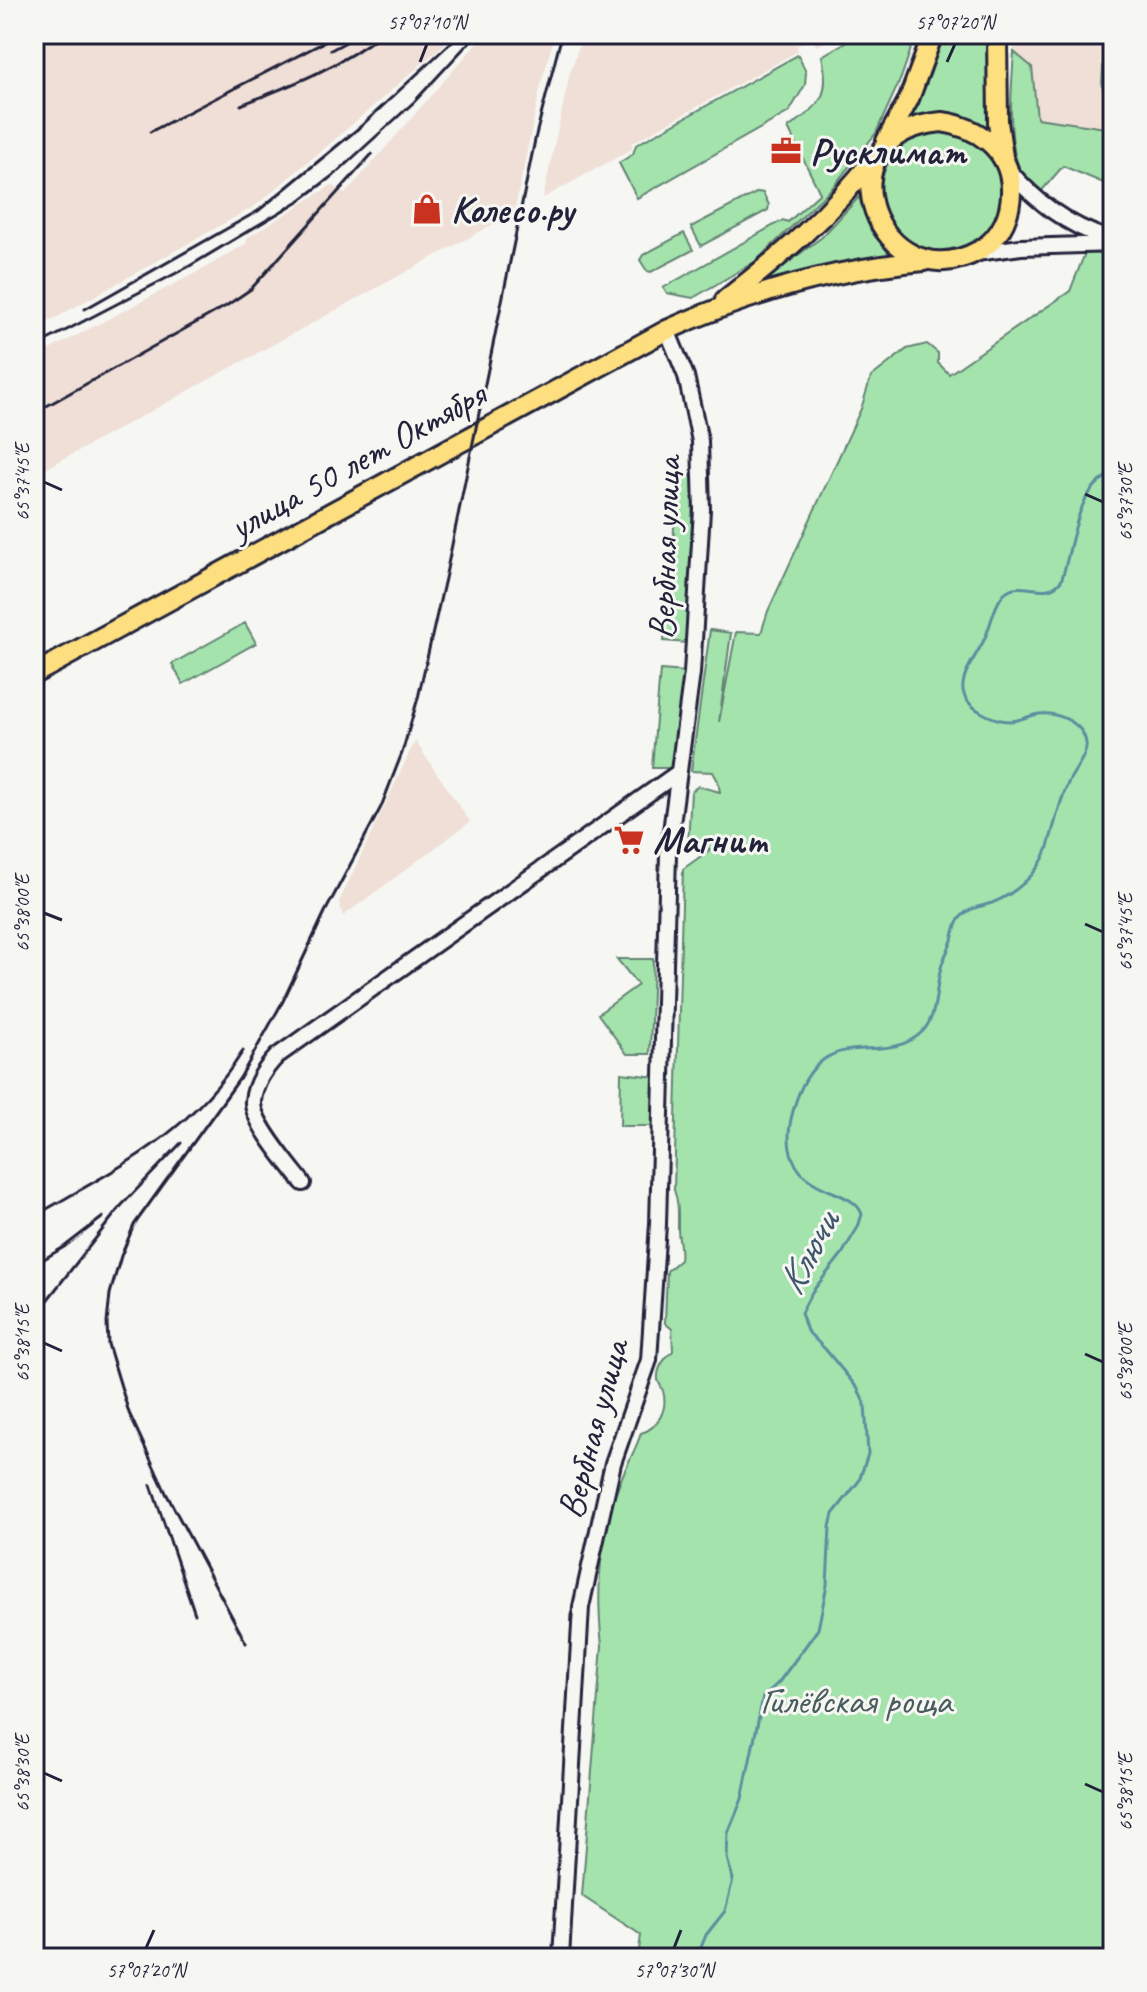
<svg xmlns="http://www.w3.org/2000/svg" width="1147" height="1992" font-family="Caveat,sans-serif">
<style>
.built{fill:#efdfd6}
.green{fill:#a4e4ac;stroke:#638374;stroke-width:2}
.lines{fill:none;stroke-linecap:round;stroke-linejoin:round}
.stream{stroke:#5d8d9f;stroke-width:3}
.minor-casing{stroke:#22223b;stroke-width:20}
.major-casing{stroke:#22223b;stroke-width:24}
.minor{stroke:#f6f6f2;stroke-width:14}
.major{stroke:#fddf80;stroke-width:18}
.rail{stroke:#22223b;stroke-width:3}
.ticks{fill:none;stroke:#22223b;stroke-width:3}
.labels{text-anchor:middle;stroke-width:6;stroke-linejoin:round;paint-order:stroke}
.poi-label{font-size:38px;font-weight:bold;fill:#22223b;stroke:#f6f6f2;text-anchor:start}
.street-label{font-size:38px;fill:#22223b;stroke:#f6f6f2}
.park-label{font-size:38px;fill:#495c5d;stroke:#f6f6f2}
.water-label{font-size:40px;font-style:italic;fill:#40586d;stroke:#f6f6f2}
.neatline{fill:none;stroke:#22223b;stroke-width:3}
.ticks-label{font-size:20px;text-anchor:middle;fill:#22223b}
</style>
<rect width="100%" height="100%" fill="#f6f6f2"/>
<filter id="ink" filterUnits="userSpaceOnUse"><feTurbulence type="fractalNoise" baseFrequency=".0125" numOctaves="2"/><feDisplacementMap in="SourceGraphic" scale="16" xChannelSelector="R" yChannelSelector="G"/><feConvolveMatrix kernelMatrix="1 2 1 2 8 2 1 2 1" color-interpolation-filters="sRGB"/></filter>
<g filter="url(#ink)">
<!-- built -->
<path class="built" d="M34,34H456L333,141L255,206L34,330Z
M485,34H555L541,84L514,213L34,475V358L205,268L247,243V238L332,185L345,194Z
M583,34H839L817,46L811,38L797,46L798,51L632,143V149L543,198L570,73Z
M1015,34H1105L1102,85L1113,111V129L1037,118L1032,67L1014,52Z
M415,741L470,822L343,916L339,902Z"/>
<!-- green -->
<path class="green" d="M860,34H916L901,78L876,133L832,188L756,261L693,298L667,293L663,288L783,220L788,222L820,193L788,128C820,105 831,98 822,56Z
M943,34H990L993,136C967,115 943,110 911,118L930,75Z
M1105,34H1113V111L1102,85Z
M1014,52L1032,67L1037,118L1113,129V187L1063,166L1039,194C1031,184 1021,174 1017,162C1007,131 1012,84 1014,52Z
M798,55L806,72L805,85L789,112L637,198L619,163L633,154L636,145Z
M881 192a61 61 0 1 1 122 0a61 61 0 1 1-122 0Z
M758,192L763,193L769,205L768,210L701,246L691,227Z
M859,197L871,231L890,255L844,262L765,284L764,281L822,237Z
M684,233L693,250L651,272L647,271L640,260L643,255Z
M1085,253L1113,254V1958H638L641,1935L582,1896L602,1646C596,1590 599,1538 619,1485C625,1467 636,1450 641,1433C659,1428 668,1408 663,1391C662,1387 658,1383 658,1379C657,1368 665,1357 673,1351L672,1329L665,1323L667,1271L680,1260C682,1248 678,1240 678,1228C678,1214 679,1203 674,1190L683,869L711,849L693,847L688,843L691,792L698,786L720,792L718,781L713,772L691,771L710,630L731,633L719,722L736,632L761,633L768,611L861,409L871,377L907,349L927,344L938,353V363L949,374L1070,291Z
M676,475L694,476L687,643L664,641L667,605H671Z
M245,623L256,643L183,684L172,664Z
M660,670L685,672L671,768H652Z
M617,959H653L650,1054H627L598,1014L638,985Z
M621,1073L656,1077L654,1126H620Z"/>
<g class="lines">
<!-- stream -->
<path class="stream" d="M1109,34V60L1113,68
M691,1958L700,1950L706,1935L725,1911L733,1879L727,1858L728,1833L742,1799L763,1697L779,1682L818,1629L827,1585L830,1527L833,1514L859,1481L868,1454L865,1404L858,1389L826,1350L807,1331L801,1313L812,1292L842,1254L858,1227L862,1214C851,1186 800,1197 790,1149C787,1132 791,1117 796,1101C825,1017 883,1071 923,1031C938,1015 935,988 941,968C943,958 949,950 952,940C954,933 955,924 960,918C969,907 980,907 992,903C1015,894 1038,874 1047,850C1054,828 1059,802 1069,781C1074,771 1088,754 1086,743C1083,721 1053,710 1034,715C1026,717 1019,721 1010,721C994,721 965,708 963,690C961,674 977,655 984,640C991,626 993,608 1002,596C1017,575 1045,602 1061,581C1074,545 1074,490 1113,473"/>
<!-- minor casing -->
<g class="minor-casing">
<path id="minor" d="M1007,168C1036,202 1066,225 1109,239
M976,253L1021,247L1113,244
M303,1183C290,1166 251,1121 253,1101C255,1082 265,1069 277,1056L679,772
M561,1958L581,1607L613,1463L649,1360L658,1224L668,854L692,673L702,510L700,441L696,422L686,376L667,330"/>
</g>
<!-- major casing -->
<g class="major-casing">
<path id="major" d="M997,34L998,122L1003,157
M942,122C978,127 1009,149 1011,187C1012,212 1002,237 980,250C880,306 812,133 942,122Z
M886,141L909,99L933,34
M725,300C780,257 832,213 874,158
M34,674L667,330C749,293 834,269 924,261"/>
</g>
<!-- minor -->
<use href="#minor" class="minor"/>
<!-- major -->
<use href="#major" class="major"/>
<!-- rail -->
<path class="rail" d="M393,39L399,34
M331,50L361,34
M241,105C289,86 340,67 381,34
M150,132L340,34
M85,309L258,211L360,127L460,34
M34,347L188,267L302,199L335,174L414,102L477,34
M34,413L226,306L251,289L372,154
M38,1214C120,1167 191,1133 243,1051
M34,1265L64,1247L103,1217
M34,1317L121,1206L181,1143
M151,1485L195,1614
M246,1643L166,1493L129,1413L108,1344L107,1323L110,1294L121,1256L134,1225L240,1078L283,1001L325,912L381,807L402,753L418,698L446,574L536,135L562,34"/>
</g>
</g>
<!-- ticks -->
<path class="ticks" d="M420,62L427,44M947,62L955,44M44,482L62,490M1085,494L1103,502M44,913L62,920M1085,924L1103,932M44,1343L62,1351M1085,1354L1103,1362M44,1773L62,1781M1085,1784L1103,1792M146,1948L154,1930M674,1948L681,1930"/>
<!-- icons -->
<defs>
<g id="office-bare" transform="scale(2.4)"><path d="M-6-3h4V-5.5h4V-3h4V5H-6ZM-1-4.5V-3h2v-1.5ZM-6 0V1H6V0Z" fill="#c8321e" stroke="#f6f6f2" stroke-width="2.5" paint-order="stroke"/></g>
<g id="shop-bare" transform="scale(2.4)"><path d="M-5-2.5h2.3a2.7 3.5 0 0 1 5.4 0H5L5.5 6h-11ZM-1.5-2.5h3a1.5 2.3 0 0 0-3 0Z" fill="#c8321e" stroke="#f6f6f2" stroke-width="2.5" paint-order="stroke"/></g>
<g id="supermarket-bare" transform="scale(2.4)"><path d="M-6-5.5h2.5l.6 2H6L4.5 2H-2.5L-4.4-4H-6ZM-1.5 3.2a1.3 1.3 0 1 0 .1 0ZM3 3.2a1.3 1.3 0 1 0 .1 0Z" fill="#c8321e" stroke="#f6f6f2" stroke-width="2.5" paint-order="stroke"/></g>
</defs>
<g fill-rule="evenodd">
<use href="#office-bare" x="786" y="151"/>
<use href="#shop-bare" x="427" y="209"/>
<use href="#supermarket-bare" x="629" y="840"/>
</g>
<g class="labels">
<!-- poi labels -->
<g class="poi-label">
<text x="810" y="164">Русклимат</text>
<text x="451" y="222">Колесо.ру</text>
<text x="653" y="853">Магнит</text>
</g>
<!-- street labels -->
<g class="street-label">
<text transform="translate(357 460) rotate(-29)" y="13">улица 50 лет Октября</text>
<text transform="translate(664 548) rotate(-88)" y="13">Вербная улица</text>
<text transform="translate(592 1429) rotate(-75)" y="13">Вербная улица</text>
</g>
<!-- park labels -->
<g class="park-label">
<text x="856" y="1713">Гилёвская роща</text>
</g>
<!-- water labels -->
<g class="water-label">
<text transform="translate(807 1252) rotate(-62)" y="14">Ключи</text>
</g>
</g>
<!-- margin -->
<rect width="1147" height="1992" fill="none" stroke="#f6f6f2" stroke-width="88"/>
<rect x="44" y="44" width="1059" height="1904" class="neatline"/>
<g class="ticks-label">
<text x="427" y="29">57°07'10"N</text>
<text x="955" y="29">57°07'20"N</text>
<text transform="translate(22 482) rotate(-90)" y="7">65°37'45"E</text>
<text transform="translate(1125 502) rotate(-90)" y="7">65°37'30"E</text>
<text transform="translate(22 913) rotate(-90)" y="7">65°38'00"E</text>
<text transform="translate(1125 932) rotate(-90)" y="7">65°37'45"E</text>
<text transform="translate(22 1343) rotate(-90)" y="7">65°38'15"E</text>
<text transform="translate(1125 1362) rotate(-90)" y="7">65°38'00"E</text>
<text transform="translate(22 1773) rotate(-90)" y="7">65°38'30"E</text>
<text transform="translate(1125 1792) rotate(-90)" y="7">65°38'15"E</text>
<text x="146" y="1977">57°07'20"N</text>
<text x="674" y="1977">57°07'30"N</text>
</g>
</svg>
